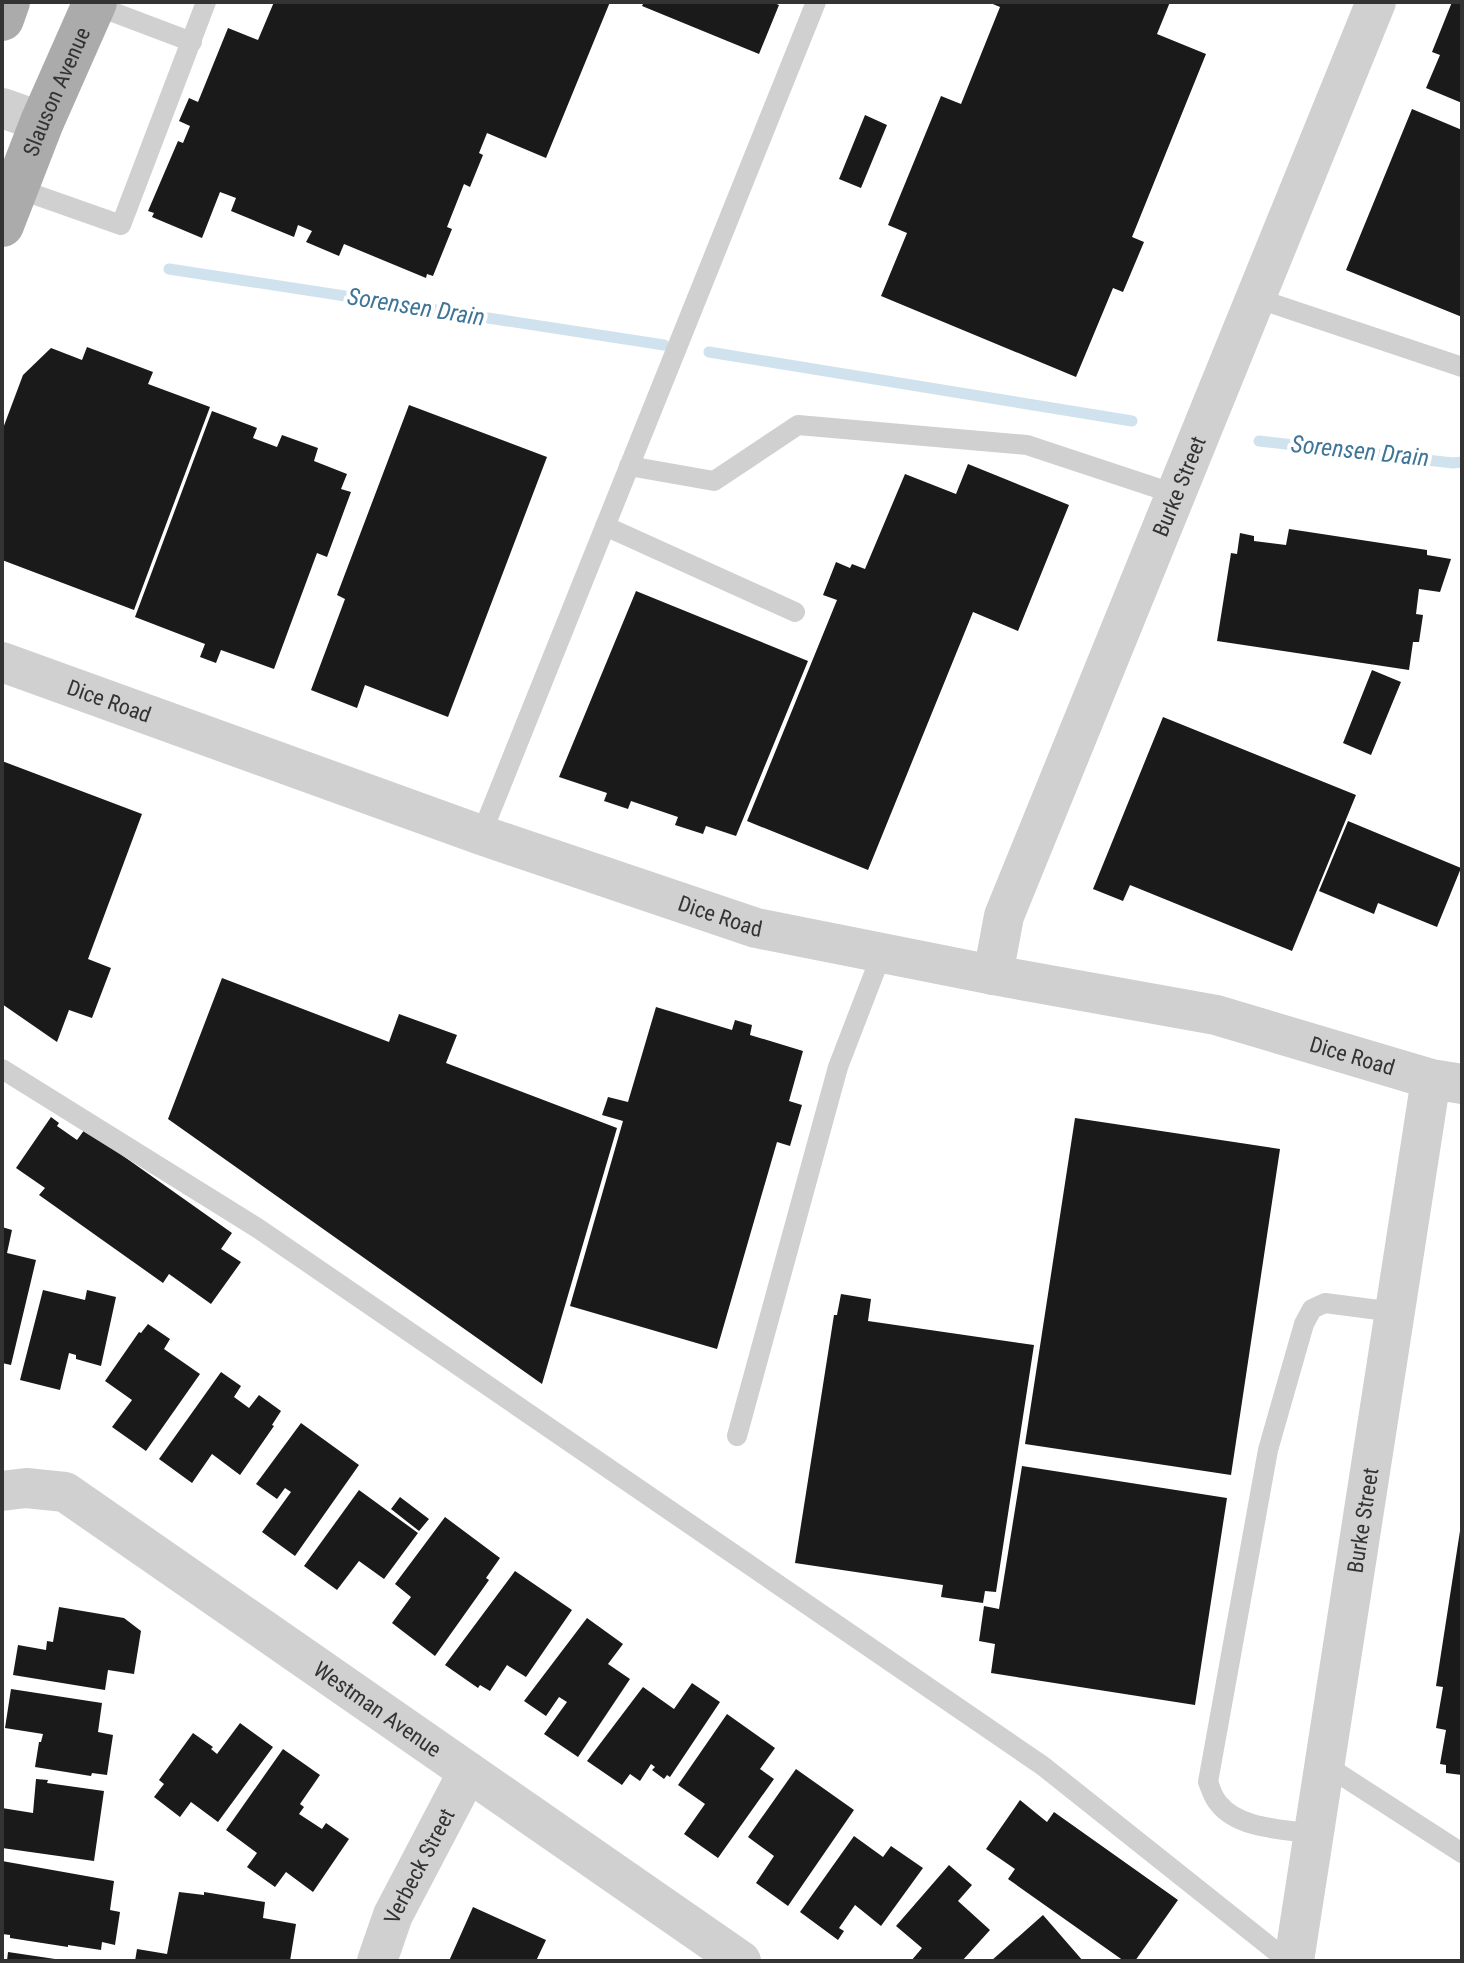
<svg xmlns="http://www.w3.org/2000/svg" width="1464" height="1963" font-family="'Roboto Condensed',sans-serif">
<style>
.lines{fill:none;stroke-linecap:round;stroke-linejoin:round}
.stream{stroke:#cfe2ee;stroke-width:11}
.building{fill:#1a1a1a}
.lane{stroke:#d0d0d0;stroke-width:20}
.street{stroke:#d0d0d0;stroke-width:40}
.primary{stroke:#ababab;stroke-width:44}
.labels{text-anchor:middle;stroke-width:8;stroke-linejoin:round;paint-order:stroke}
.street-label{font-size:22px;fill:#333;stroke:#fff}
.water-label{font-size:24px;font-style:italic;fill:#3f7597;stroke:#fff}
</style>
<rect width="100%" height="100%" fill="#fff"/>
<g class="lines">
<!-- stream -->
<path class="stream" d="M169,269L664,345
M709,352L1132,421
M1259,441L1453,463L1462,462"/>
</g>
<!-- building -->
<path class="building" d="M274,2H610L546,158L487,133L479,153L483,155L470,187L464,184L447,227L452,229L433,276L427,274L426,278L344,244L339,256L306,242L312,231L298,225L294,237L231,211L236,198L220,192L202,238L152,217L154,213L148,211L178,141L183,143L190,126L179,121L189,98L198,102L228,28L258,40Z
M644,2H772L779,5L759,54L642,6Z
M988,2H1170L1157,34L1206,54L1132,237L1144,242L1123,292L1113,288L1076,377L881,296L907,233L888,225L941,96L961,104L1000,7Z
M1452,2H1462V103L1426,88L1440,55L1432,52Z
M1412,109L1462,130V317L1346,270Z
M865,115L887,125L861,188L839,179Z
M87,347L153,372L148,384L210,407L134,610L2,560V431L23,375L51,348L82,360Z
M409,405L547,457L448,717L365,685L357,708L311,690L345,599L337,595Z
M212,411L257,428L253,438L277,447L282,435L318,448L314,461L347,474L341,489L351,492L327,557L317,553L274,669L221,650L216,663L200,657L205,644L135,617Z
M968,464L1069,505L1018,631L973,612L868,870L747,821L837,600L823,595L836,562L850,568L852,564L865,569L905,474L956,494Z
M1289,529L1427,550V555L1451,559L1440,592L1419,589L1416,614L1423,615L1419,642H1413L1409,670L1217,641L1231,553L1237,554L1240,533L1254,536V541L1286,545Z
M636,591L808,661L736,836L706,826L703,834L675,825L678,817L631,801L628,809L604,801L607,793L559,777Z
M1372,670L1401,682L1371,755L1343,743Z
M1163,717L1356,795L1292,951L1130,885L1123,901L1093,889Z
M2,761L142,814L88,959L111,968L92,1018L69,1010L57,1042L2,1004Z
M1348,821L1461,868L1437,927L1378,903L1374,914L1319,891Z
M222,978L389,1042L399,1014L457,1035L446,1063L617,1128L542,1384L168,1119Z
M656,1007L732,1030L735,1020L752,1025L750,1035L803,1051L789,1101L802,1105L790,1146L777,1142L717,1349L570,1306L623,1121L602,1115L608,1097L628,1102Z
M51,1117L59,1123L57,1126L77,1140L85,1129L232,1233L221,1249L241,1262L211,1304L169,1274L163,1283L39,1195L45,1188L16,1168Z
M1075,1118L1280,1149L1231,1475L1025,1444Z
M2,1227L12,1230L7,1253L36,1260L11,1365L2,1363Z
M43,1290L85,1300L87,1290L116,1297L101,1366L76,1359V1355L69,1353L60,1390L20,1380Z
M841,1294L871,1299L868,1321L1034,1345L996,1592L985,1591L983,1603L941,1597L943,1585L795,1563L834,1315H837Z
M148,1324L170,1339L164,1349L200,1374L146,1451L112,1427L132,1400L105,1381L139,1332L141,1333Z
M221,1372L241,1386L234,1397L249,1408L259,1395L281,1411L272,1425L274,1426L240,1475L212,1454L192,1483L159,1459Z
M301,1423L359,1465L295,1556L262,1532L291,1492L285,1488L277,1499L256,1484Z
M1022,1466L1227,1498L1195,1705L991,1673L995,1644L979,1641L984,1606L999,1609Z
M359,1490L418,1533L384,1579L359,1561L337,1590L304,1566Z
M400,1497L429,1519L419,1531L391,1509Z
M445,1517L500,1558L486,1578L489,1580L435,1656L392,1623L411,1597L395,1584Z
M1460,1531L1462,1532V1775L1446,1773V1765L1440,1764L1446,1730L1436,1728L1443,1687L1436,1686Z
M515,1571L572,1610L526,1677L507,1665L490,1691L480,1685L478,1688L445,1665Z
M59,1607L124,1618L141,1631L134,1674L108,1670L105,1690L13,1675L18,1645L46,1650L47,1641L53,1642Z
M587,1618L623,1644L608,1664L630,1679L578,1757L544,1734L567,1702L559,1697L546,1716L524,1701Z
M692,1683L720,1702L670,1777L667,1775L664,1779L652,1770L655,1767L651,1764L640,1781L630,1774L622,1785L587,1761L643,1687L674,1709Z
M11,1689L102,1703L98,1732L113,1735L107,1775L92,1773L91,1776L35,1767L39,1742H41L43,1734L5,1728Z
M727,1714L775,1748L760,1769L774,1779L718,1858L684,1834L705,1804L678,1785Z
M240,1723L273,1747L218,1822L191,1802L180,1817L154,1797L164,1784L159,1780L193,1733L213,1747L211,1749L217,1754Z
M283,1749L320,1775L300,1804L304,1807L299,1814L322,1829L326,1823L349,1839L313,1892L286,1872L275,1887L247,1867L257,1853L226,1830Z
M796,1769L854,1810L788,1906L756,1883L774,1856L748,1837Z
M36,1779L48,1780L47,1783L104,1791L94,1861L2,1848V1808L33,1813Z
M1020,1800L1047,1822L1054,1812L1178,1900L1135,1961H1124L1008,1879L1015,1869L986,1849Z
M854,1836L883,1857L891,1846L923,1868L881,1926L855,1905L839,1928L844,1931L838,1940L800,1912Z
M2,1861L114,1881L110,1910L120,1912L115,1945L102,1942L101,1950L68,1945V1947L10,1938V1935L2,1934Z
M949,1865L972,1885L958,1901L990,1930L962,1961H911L922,1948L896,1926Z
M179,1892L204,1895V1892L265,1902L263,1918L296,1924L290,1961H135L137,1949L167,1954Z
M473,1907L546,1940L536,1961H449Z
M1043,1915L1083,1961H991Z
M8,1952L55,1959V1961H7Z"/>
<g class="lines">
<!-- lane -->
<path class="lane" d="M94,5L192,42
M16,188L121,225L206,2
M1256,298L1462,367
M629,466L714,481L798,425L1027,445L1175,494
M605,526L795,612
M481,835L816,2
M2,1069L259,1229L1043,1766L1288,1961
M737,1436L838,1067L882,953
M1324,1764L1462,1853
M1313,1834C1283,1829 1239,1829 1219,1804C1213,1798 1211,1789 1208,1782L1268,1450L1304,1324L1312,1309L1325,1303L1394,1312"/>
<!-- street -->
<g class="street">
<path d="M2,108L42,122"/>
<path id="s1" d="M2,662L481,835L756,928L993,975L1216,1015L1431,1079L1462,1084"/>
<path id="s2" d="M993,975L1004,916L1376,2"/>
<path id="s3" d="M2,1491L26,1488L65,1492L741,1961"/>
<path id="s4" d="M377,1961L393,1915L468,1772"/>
<path id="s5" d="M1294,1961L1431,1079"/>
</g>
<!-- primary -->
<g class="primary">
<path d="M2,19L8,2"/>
<path id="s6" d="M2,225L42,122L95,2"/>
</g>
</g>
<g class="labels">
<!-- street labels -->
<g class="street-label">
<text dy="8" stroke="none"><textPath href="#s6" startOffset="144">Slauson Avenue</textPath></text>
<text dy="8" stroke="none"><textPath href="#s2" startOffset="524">Burke Street</textPath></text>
<text dy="8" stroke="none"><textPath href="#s1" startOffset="114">Dice Road</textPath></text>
<text dy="8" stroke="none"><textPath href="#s1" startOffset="762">Dice Road</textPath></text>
<text dy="8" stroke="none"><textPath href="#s1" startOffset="1410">Dice Road</textPath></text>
<text dy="8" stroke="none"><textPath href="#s5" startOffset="446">Burke Street</textPath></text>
<text dy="8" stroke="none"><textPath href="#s3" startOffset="444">Westman Avenue</textPath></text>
<text dy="8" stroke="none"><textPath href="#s4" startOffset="104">Verbeck Street</textPath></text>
</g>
<!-- water labels -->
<g class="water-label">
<text transform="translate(416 307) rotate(9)" y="8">Sorensen Drain</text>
<text transform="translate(1360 451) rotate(6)" y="8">Sorensen Drain</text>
</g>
</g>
<!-- border -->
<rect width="1464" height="1963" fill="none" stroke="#333333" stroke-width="8"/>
</svg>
